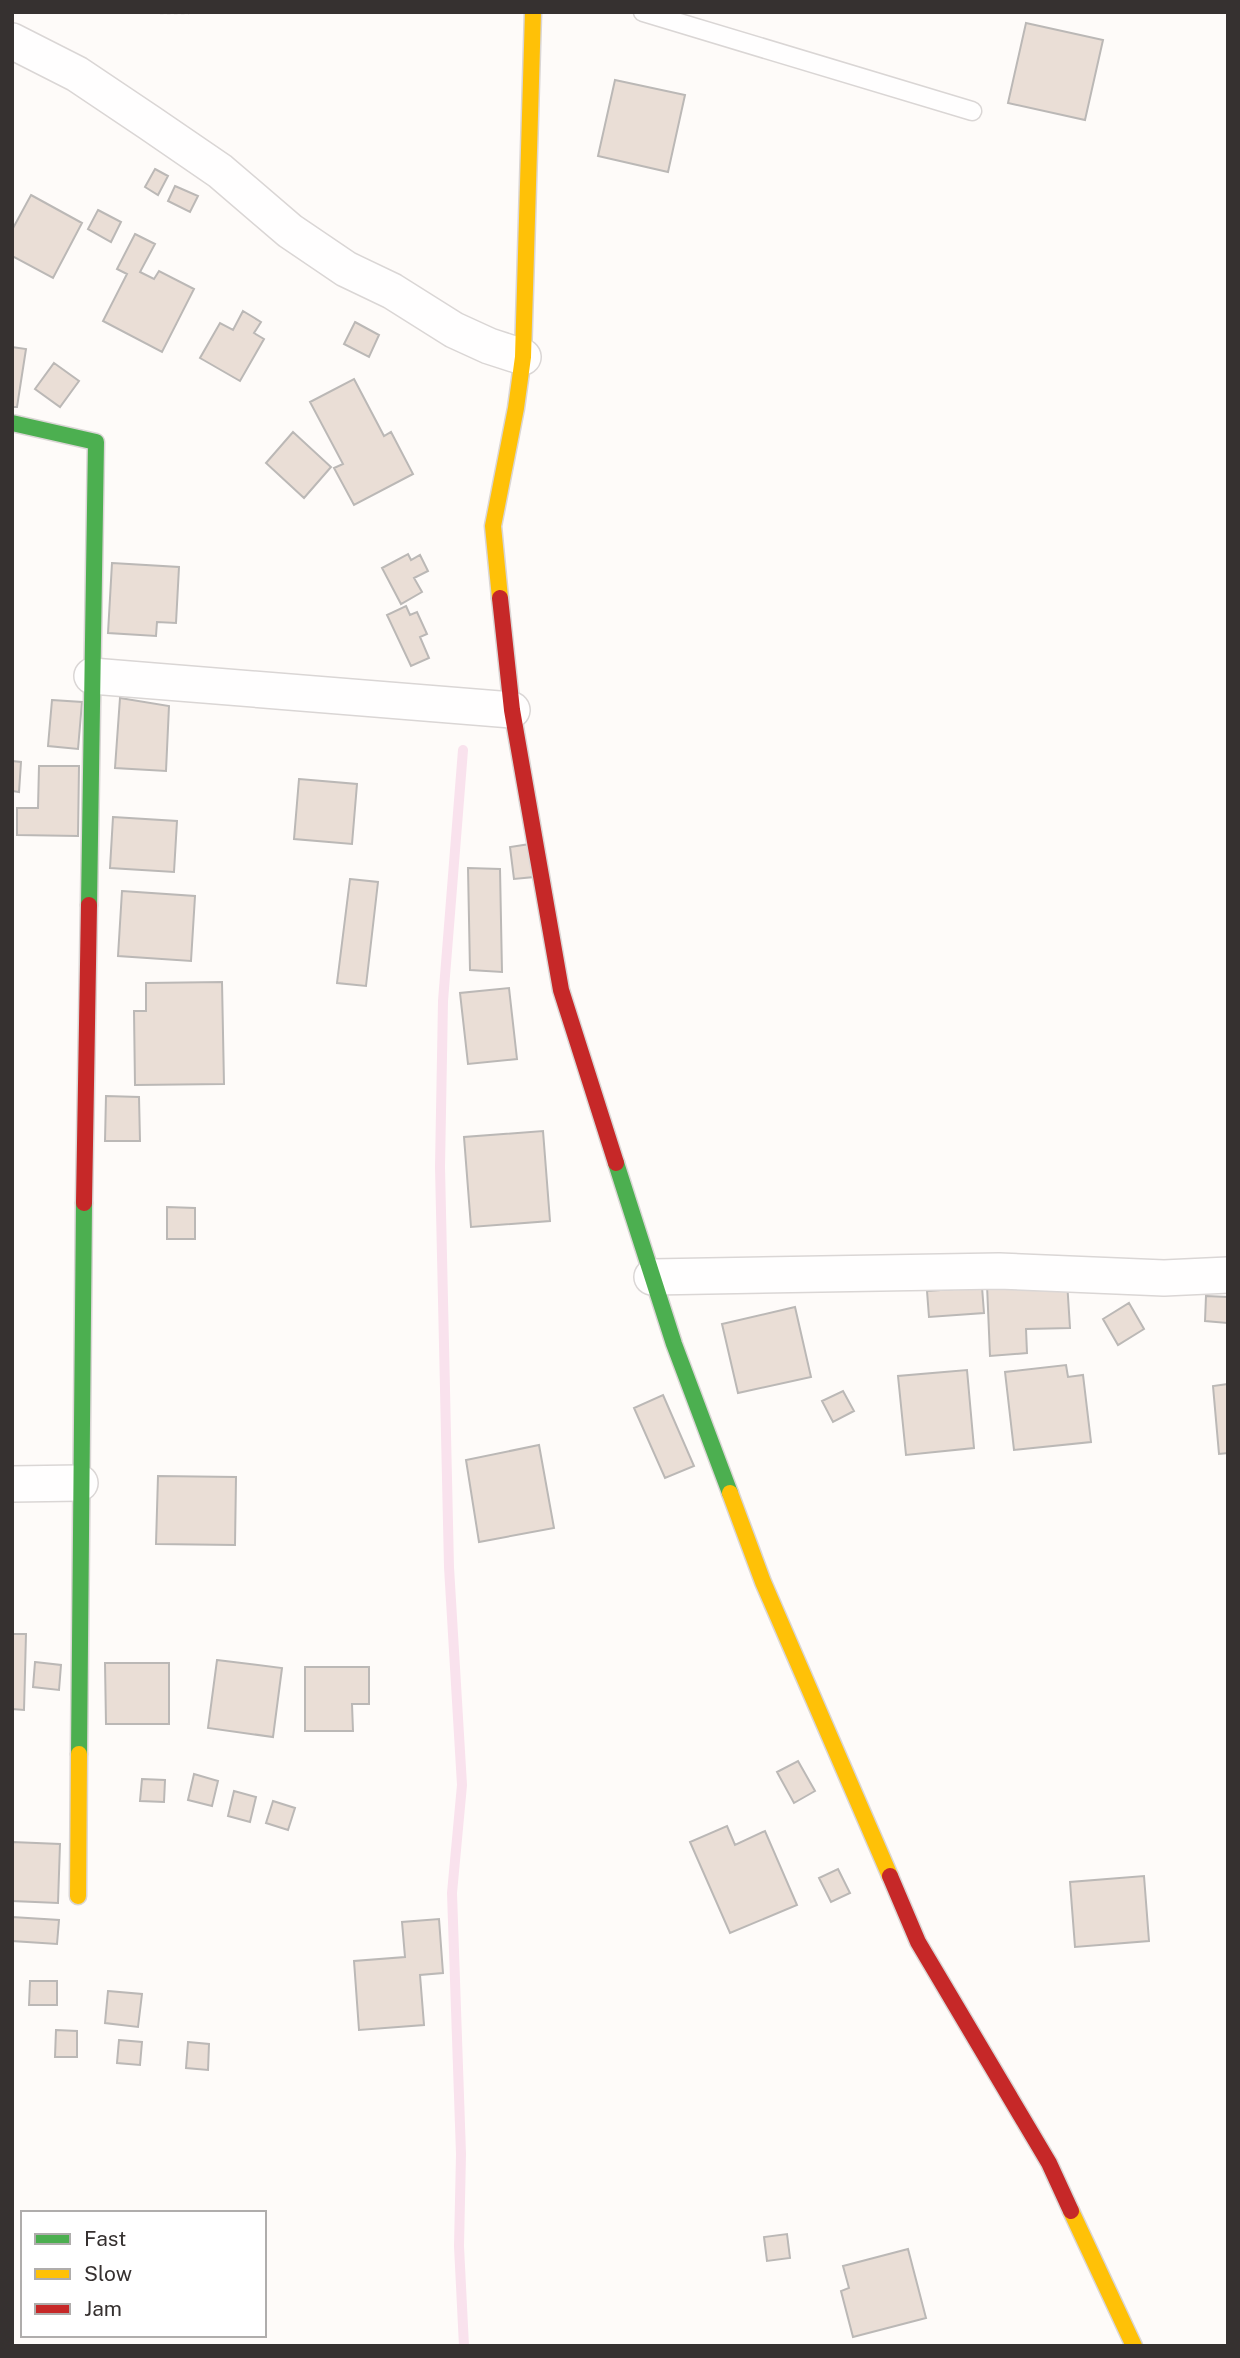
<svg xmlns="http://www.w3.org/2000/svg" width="1240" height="2358" font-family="'Public Sans',sans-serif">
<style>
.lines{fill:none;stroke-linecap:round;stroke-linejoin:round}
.stream{stroke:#f9e2ed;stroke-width:10}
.building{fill:#eaded6;stroke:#bbb8b6;stroke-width:2}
.lane-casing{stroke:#dad6d5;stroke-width:21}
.street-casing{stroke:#dad6d5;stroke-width:38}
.fast-casing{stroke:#dad6d5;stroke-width:19}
.slow-casing{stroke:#dad6d5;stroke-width:19}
.jam-casing{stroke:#dad6d5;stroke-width:19}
.path{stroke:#dddcdc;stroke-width:4.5;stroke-dasharray:3.5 3.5;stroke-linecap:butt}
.lane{stroke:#fffefe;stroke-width:18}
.street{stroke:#fffefe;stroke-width:35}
.fast{stroke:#4caf50;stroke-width:16}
.slow{stroke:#ffc107;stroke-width:16}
.jam{stroke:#c62828;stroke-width:16}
</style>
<rect width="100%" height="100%" fill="#fefbf9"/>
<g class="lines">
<!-- stream -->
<path class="stream" d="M463,750L443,1001L440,1167L449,1567L462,1785L452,1893L461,2154L459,2246L464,2346"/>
</g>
<!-- building -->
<path class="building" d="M1026,23L1103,40L1085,120L1008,103Z
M615,80L685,95L668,172L598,156Z
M155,169L168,176L158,195L145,187Z
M175,186L198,196L190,212L168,201Z
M31,195L82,223L53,278L12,256V230Z
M98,210L121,222L111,242L88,229Z
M135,234L155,244L140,272L154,279L159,271L194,289L162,352L103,321L127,274L117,269Z
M243,311L261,322L254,333L264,339L240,381L200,358L220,323L233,330Z
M355,322L379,335L369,357L344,344Z
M12,347L26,349L17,407H12Z
M54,363L79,381L60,407L35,389Z
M354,379L384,436L391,432L413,474L354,505L334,468L343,464L310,402Z
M293,432L331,467L304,498L266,463Z
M408,554L411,560L420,555L428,571L414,578L422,592L401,604L382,568Z
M112,563L179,567L176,623L157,622L156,636L108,633Z
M406,606L410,615L417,612L427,634L420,637L429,658L411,666L387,615Z
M120,698L169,706L166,771L115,768Z
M52,700L82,702L78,749L48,746Z
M12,761L21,762L19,792L12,791Z
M39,766H79L78,836L17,835V808H38Z
M299,779L357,784L352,844L294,839Z
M113,817L177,821L174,872L110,868Z
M530,844L534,877L514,879L510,847Z
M468,868L500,869L502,972L470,970Z
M350,879L378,882L366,986L337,983Z
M122,891L195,896L191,961L118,956Z
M222,982L224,1084L135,1085L134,1011H146V983Z
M509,988L517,1059L468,1064L460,993Z
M106,1096L139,1097L140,1141H105Z
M543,1131L550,1221L471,1227L464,1137Z
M167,1207L195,1208V1239H167Z
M1067,1281L1070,1328L1026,1329L1027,1353L990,1356L987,1285Z
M982,1287L984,1313L929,1317L927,1291Z
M1206,1296L1228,1297L1227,1323L1205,1321Z
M1129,1303L1144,1329L1118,1345L1103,1319Z
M795,1307L811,1377L738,1393L722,1324Z
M1066,1365L1068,1377L1083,1375L1091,1442L1014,1450L1005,1372Z
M967,1370L974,1448L906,1455L898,1376Z
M1228,1384V1453L1219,1454L1213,1386Z
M843,1391L854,1411L833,1422L822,1401Z
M663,1395L694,1466L665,1478L634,1408Z
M539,1445L554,1528L479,1542L466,1460Z
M158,1476L236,1477L235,1545L156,1544Z
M12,1634H26L24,1710L12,1709Z
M217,1660L282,1668L273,1737L208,1728Z
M35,1662L61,1665L59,1690L33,1687Z
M105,1663H169V1724H106Z
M305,1667H369V1704H352L353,1731H305Z
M798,1761L815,1791L794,1803L777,1772Z
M194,1774L218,1781L212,1806L188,1800Z
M142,1779L165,1780L164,1802L140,1801Z
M234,1791L256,1797L250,1822L228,1816Z
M273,1801L295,1808L288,1830L266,1823Z
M727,1826L735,1845L765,1831L797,1905L730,1933L690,1842Z
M12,1842L60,1844L58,1903L12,1901Z
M838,1869L850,1893L831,1902L819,1878Z
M1144,1876L1149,1941L1075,1947L1070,1882Z
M12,1917L59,1920L57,1944L12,1941Z
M439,1919L443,1973L420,1975L424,2025L359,2030L354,1961L405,1957L402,1922Z
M30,1981H57V2005H29Z
M108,1991L142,1994L138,2027L105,2023Z
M56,2030L77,2031V2057H55Z
M119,2040L142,2042L140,2065L117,2063Z
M188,2042L209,2044L208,2070L186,2068Z
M787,2234L790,2258L767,2261L764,2237Z
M908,2249L926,2318L853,2337L841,2291L849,2288L843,2266Z"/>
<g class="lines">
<!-- lane casing -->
<g class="lane-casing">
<path id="lane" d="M643,12L972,111"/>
</g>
<!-- street casing -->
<g class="street-casing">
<path id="street" d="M12,41L77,74L150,123L220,171L290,231L346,269L392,291L454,330L489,346L523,357
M92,676L512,710
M652,1277L999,1271L1164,1278L1228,1275
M12,1484L80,1483"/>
</g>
<!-- fast casing -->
<g class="fast-casing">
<path id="fast" d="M12,423L96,442L89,905
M616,1163L674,1344L730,1493
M79,1754L84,1203"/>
</g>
<!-- slow casing -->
<g class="slow-casing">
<path id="slow" d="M500,598L493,526L516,408L523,357L533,12
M730,1493L763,1582L890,1876
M78,1896L79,1754
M1071,2211L1134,2346"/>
</g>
<!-- jam casing -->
<g class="jam-casing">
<path id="jam" d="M500,598L512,710L561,990L616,1163
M84,1203L89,905
M890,1876L918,1942L1049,2163L1071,2211"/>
</g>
<!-- path -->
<path class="path" d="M160,12H189"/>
<!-- lane -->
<use href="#lane" class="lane"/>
<!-- street -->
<use href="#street" class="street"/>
<!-- fast -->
<use href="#fast" class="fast"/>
<!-- slow -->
<use href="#slow" class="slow"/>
<!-- jam -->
<use href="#jam" class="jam"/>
</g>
<!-- border -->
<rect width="1240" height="2358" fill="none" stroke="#363130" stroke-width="28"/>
<!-- legend -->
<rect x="21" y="2211" width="245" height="126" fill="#ffffff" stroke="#afadac" stroke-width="2"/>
<rect x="35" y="2234" width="35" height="10" fill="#4caf50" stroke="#afadac" stroke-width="2"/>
<text x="84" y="2246" font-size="21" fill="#363130">Fast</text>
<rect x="35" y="2269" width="35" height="10" fill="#ffc107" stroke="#afadac" stroke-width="2"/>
<text x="84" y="2281" font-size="21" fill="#363130">Slow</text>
<rect x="35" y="2304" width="35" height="10" fill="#c62828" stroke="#afadac" stroke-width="2"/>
<text x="84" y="2316" font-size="21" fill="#363130">Jam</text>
</svg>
